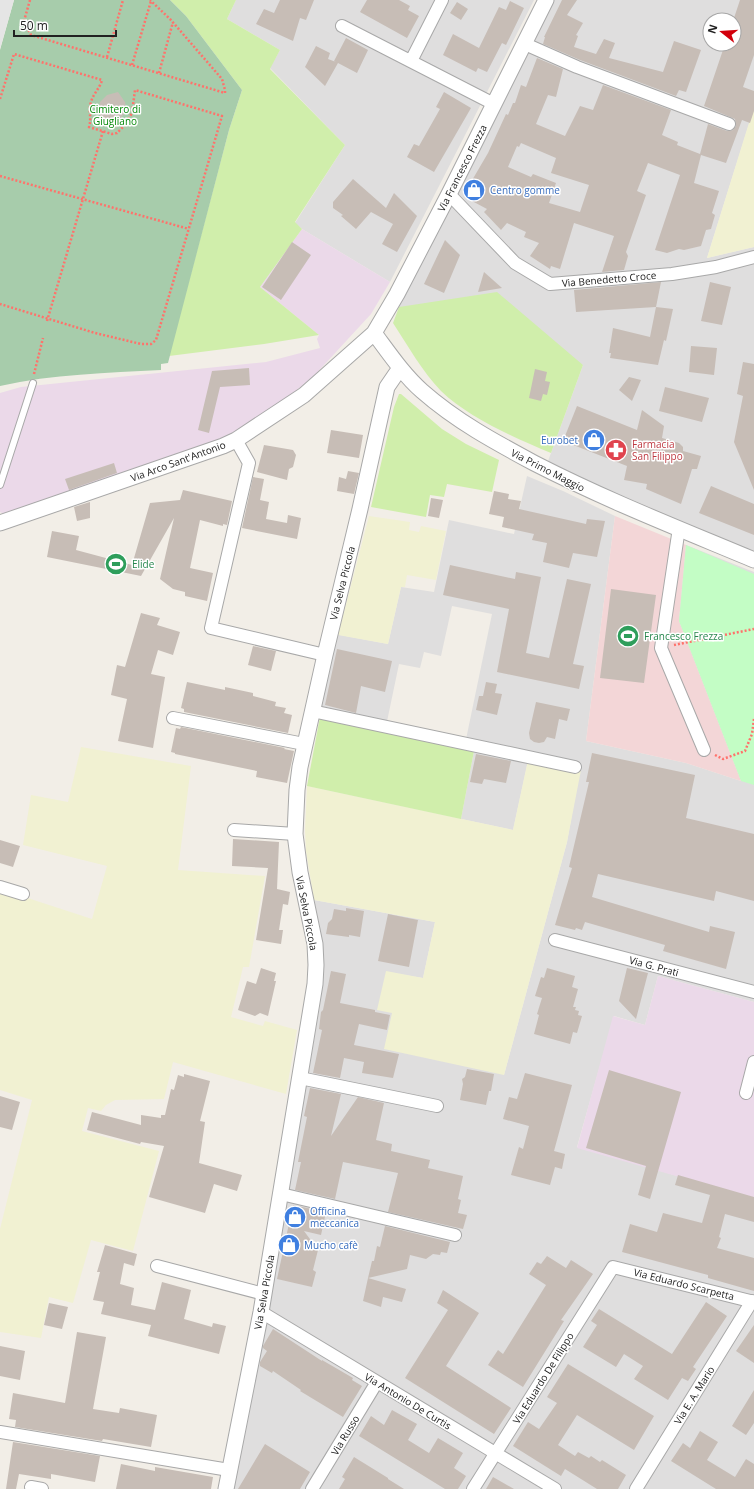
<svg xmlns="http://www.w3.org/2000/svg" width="754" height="1489" font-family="'Open Sans',sans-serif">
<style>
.residential{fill:#dfdede;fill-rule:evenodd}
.commercial{fill:#f3d6d7}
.industrial{fill:#ebd9e9}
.farmland{fill:#f1f1d2}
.grass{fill:#d0eeab}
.cemetery{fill:#a7ccab}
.park{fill:#c3fdc5}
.parking{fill:#e5e5e5}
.building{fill:#c7bdb6;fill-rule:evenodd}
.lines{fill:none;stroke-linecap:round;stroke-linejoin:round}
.service-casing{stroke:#a8a8a8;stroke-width:8}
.minor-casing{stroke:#a8a8a8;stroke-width:14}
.tertiary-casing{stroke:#a8a8a8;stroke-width:17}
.path{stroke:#ff726b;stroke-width:2.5;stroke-dasharray:2 2;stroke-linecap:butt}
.service{stroke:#fff;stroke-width:6}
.minor{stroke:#fff;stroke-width:12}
.tertiary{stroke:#fff;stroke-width:15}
.labels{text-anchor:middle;stroke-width:3;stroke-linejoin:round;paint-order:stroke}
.park-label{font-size:10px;fill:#058909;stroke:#fff}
.street-label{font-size:10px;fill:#212121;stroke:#fff}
.shop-label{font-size:10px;fill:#366cbe;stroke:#fff;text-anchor:start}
.health-label{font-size:10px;fill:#be3a42;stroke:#fff;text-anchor:start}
.leisure-label{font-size:10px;fill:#27864d;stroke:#fff;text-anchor:start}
</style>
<rect width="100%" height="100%" fill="#f2eee7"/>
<!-- residential -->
<path class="residential" d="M236,0H534L390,282L302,229L295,223L345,145L270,68L280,50L227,19Z
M552,0H754V108L707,258L754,247V555L547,464L583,365L399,307ZM710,20H734V44H710Z
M527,476L563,491L615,516L586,741L686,763L741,781L679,621L686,545L754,572V1002L658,976L645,1025L614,1016L577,1147L754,1198V1489H233L269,1307L321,999L323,960L319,923L314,900L435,922L423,978L386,972L392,1013L504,1075L567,842L580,770L528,761L513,830L461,819L474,751L464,749L492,614L452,606L441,656L424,652L420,668L399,664L385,731L315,716L335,634L388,644L401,587L434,592L449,520L514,534Z"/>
<!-- commercial -->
<path class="commercial" d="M615,516L686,545L679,621L741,781L686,763L586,741Z"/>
<!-- industrial -->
<path class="industrial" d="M302,229L390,282L371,314L313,377L288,397L219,442L7,515L0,512V393L21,387L266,362L320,348L317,339L319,335L260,287Z
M658,976L754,1002V1198L577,1148L613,1016L645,1025Z"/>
<!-- farmland -->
<path class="farmland" d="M754,108V247L707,258L748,126Z
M369,516L410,522L409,530L419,532L421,526L446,531L436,580L407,575L405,587H401L388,644L338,635Z
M81,747L191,766L178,870L265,876L249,967H243L231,1017L263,1026L265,1021L297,1030L286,1094L173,1062L164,1099L115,1100L106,1105L101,1111L88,1108L82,1131L159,1151L133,1251L91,1240L73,1303L49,1297L41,1338L0,1332V1229L32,1100L0,1090V889L92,919L107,866L23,845L31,795L68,802Z
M528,760L581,770L567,842L504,1075L384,1049L392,1013L377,1010L386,971L423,978L435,922L314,900L306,851L305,830L307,786L513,830Z"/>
<!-- grass -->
<path class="grass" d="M170,0H236L227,19L280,50L270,69L345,145L295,222L302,229L260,287L319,335L264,344L169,356L229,130L242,90L186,16Z
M497,292L583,365L551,453C515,438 469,418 441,391C422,371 408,346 393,323L399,307Z
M399,394H401L442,429L466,444L499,460L492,492L447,484L444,497L430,495L426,517L371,507L394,407Z
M320,717L474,751L461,819L307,786Z"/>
<!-- cemetery -->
<path class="cemetery" d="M14,0H170L186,16L242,90L229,130L168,363L161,364V370C107,373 53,374 0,386V50Z"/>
<!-- park -->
<path class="park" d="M686,545L754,574V785L741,781L679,621Z"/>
<!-- parking -->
<path class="parking" d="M0,0H14L0,49Z"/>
<!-- building -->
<path class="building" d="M280,0H314L306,20L300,18L293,41L256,24L264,9L274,13Z
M367,0H399L410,6L408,10L419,16L407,38L360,12Z
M562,0H577L567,15L583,23L576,35L578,36L574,47L596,54L604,39L615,43L609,58L663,72L674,41L701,50L686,92L679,90L676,96L580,60L543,44L545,37H544Z
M740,0H754V55L743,87L754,91V111L750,123L742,120L726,163L701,155L694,183L719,191L712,213L715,215L711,229L706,230L701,246L684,250L679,249L667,253L655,250L680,175L648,163L637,191L646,195L626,252L628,256L624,270L602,272L614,236L574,223L560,269L551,266L550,269L530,256L539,243L524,237L526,232L507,223L501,230L484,212L487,209L472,201L474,199L464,194L488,153L506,114L508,115L513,103H515L521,85L526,87L537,58L563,69L556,97L548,95L536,124L565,136L580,106L593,110L603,85L671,110L662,135L678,142L677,145L700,154L708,124L727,131L733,130L736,126L735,119L704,106L725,44H734V18ZM521,143L556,158L551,173L589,185L580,212L549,203L556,183L533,174L531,177L508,167L517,146L519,147Z
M510,1L524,8L506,45L502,43L487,72L478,68L476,72L443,55L453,34L479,48L499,7L506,10Z
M457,2L468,9L461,20L450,13Z
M346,38L368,50L357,73L338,63L325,86L305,67L316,46L330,53L328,59L336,62L334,61Z
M118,92L125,102L126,108L125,113L120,119L117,128L99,122L100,116L99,107L100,102L107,95Z
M444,92L471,108L434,172L407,157L414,144L419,146L440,109L436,107Z
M353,179L386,208L394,193L417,216L397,252L382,244L393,224L371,212L356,229L341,216L343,215L333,208V202Z
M445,240L460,255L444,293L424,284Z
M292,242L311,255L281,300L262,287Z
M484,272L502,288L478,292Z
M661,282L656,307L576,312L574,290Z
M710,282L731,287L722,325L701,321Z
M656,307L673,309L666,341L664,340L658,365L610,358L611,353H609L613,328L650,337Z
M691,346L717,348L714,375L689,372Z
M743,362L754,364V490L734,442L743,396L737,394Z
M249,368L250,385L220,387L209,433L198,430L212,371Z
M535,369L547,372L545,381L550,382L547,395L543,394L541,401L529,398Z
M629,377L641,380L632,401L619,390Z
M665,387L709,398L702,422L659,411Z
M577,406L637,430L642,410L664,426L662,438L679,443L683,447V451L701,456L697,469H692L681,504L646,489L647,484L624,480L627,466L563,441Z
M331,430L363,435L359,458L327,453Z
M264,445L293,450L296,455L293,467L289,469L287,480L257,472Z
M114,463L117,473L69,490L65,479Z
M348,471L359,473L354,494L337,491L339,477L346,479Z
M253,477L264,479L260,500L269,502L266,519L287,523L288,515L301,518L297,539L242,528Z
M711,486L754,504V535L699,513Z
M183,490L232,501L227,525L223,524V526L200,520L190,568L213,573L207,601L185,596V592L173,589L160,579L174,518L141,576L47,557L52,531L79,536L76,550L132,565L150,503L180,500Z
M494,491L509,494L508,499L521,501L519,509L586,524L587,519L605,521L597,557L573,553L569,568L543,562L547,543L532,540L534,534L502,527L504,517L489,514Z
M431,498L443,500L439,518L428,516Z
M90,502V518L77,521L74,507Z
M450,565L515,579L516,572L541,577L526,653L549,658L567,579L591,584L573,664L584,666L579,689L497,672L509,609L443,595Z
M611,589L656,595L644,683L600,678Z
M141,613L160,618L157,625L180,632L173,655L158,650L151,674L165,677L153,748L118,741L127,699L111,695L117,665L125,667Z
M253,646L276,651L271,671L248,665Z
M337,649L392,661L385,692L361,686L356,713L325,705Z
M187,682L225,690V687L253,693V696L276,702L275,706L286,708L284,713L292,715L288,733L184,712V709L181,708Z
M486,682L497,684L495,693L502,694L497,715L476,710L479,696H483Z
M536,702L570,709L567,721L559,719L555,739L547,737L544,742L539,743L534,742L530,739L529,733Z
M181,727L285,748L284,749L294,751L287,783L256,777L257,771L175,754V753L171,752L176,728L180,729Z
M592,753L695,775L686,818L754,834V901L716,891L714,901L598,874L592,897L709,932L710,926L735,932L726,969L663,951L665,945L585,922L582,930L576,928L575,930L555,925L572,868L569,867L589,782H586Z
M476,754L511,761L506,783L484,779L482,784L470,782Z
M233,839L279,842L277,889L290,892L288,905L283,904L279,930H283L281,944L256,940L268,868L232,866Z
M0,840L20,846L13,867L0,863Z
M346,908L364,911L360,937L349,935V937L326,934L328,923L332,919L334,909L346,911Z
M388,914L418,920L409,967L378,961Z
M261,968L276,973L274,981H276L268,1016L260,1013L255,1016L238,1010L247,981L256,984Z
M547,968L575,976L572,987L578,989L573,1007H576L575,1010L579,1011L578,1015L582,1016L577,1033L573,1032L570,1044L534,1034L539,1015L537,1014L542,998L535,996L541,977L544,978Z
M627,968L648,973L636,1019L619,1001Z
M331,971L346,974L340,1003L375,1010V1012L390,1015L387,1030L359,1024L354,1045L399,1054L393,1078L362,1073L364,1062L344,1058L340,1078L313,1073L322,1030L319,1029L321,1012L323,1010Z
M467,1069L494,1074L491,1091H489L486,1105L460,1100L463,1084L462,1079L465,1077Z
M609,1070L681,1092L650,1199L638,1195L646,1166L586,1148Z
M525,1073L572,1085L554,1151L565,1154L562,1169L555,1167L550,1185L511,1175L519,1147L523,1149L529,1126L503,1119L509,1097L517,1099Z
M184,1074L210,1081L200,1121L205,1122L199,1163L242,1175L237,1191L214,1184L205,1213L149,1197L164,1146L141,1142L140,1144L87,1130L92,1112L141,1125V1115L161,1118V1115H165L171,1089L174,1090L178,1075L184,1077Z
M310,1088L341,1094L331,1136L358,1097L384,1103L376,1140L392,1144L391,1151L430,1160L428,1168L463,1176L458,1199L461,1200L458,1213L467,1215L463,1229L388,1212L398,1173L343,1162L335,1199L295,1190L301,1162H298L307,1117L304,1116Z
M0,1096L20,1102L12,1130L0,1127Z
M678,1175L754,1197V1222L725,1214L719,1237L721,1238L717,1248L754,1258V1291L708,1278V1275L622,1252L630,1224L657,1232L663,1213L702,1223L710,1195L675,1185Z
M293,1205L326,1212L321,1235L304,1231L318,1250L313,1270L316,1272L312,1287L277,1279Z
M385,1226L450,1242L447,1253L441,1252L440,1255L433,1254L426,1259L410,1255L407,1269L368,1278L372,1261H374L377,1246L380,1247Z
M105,1245L137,1254L134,1266L124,1263L120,1284L134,1288L131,1305L155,1310L162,1282L191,1290L184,1319L212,1327L213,1323L226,1326L219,1354L148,1336L151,1325L101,1314L104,1302L93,1300L100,1272H97Z
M547,1256L566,1268L571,1260L593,1274L561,1320L564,1321L523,1387L488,1365L498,1350L503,1354L546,1285L529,1274L537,1262L541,1264Z
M368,1278L406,1289L402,1302L383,1297L381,1307L363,1301Z
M443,1290L479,1313L446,1366L511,1408L494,1434L405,1378L448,1310L437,1303Z
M706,1302L727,1316L693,1367L696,1369L688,1381L682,1378L668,1400L634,1379L643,1366L624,1354L616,1367L583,1347L597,1325L591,1321L599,1309L672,1354Z
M49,1303L68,1307L62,1329L44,1325Z
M754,1325V1363L736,1351Z
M273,1329L322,1361V1360L353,1378L352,1380L362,1386L343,1417L300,1391L301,1390L273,1371L272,1373L260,1366V1362L267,1351L263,1348V1346Z
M77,1332L106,1337L93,1409L119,1413L120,1408L157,1415L151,1447L103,1439L102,1441L15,1427L16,1420L9,1419L13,1393L65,1403Z
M0,1346L25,1351L20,1380L0,1376Z
M568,1364L654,1416L634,1450L577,1415L558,1445L575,1456L578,1452L589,1458L591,1456L600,1462L602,1460L626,1475L618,1489H597L565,1469L561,1476L513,1446L528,1422L539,1429L557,1403L547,1397Z
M754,1390V1423L746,1435L732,1426Z
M392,1410L417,1424L408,1440L429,1453L438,1438L463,1453L454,1468L466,1476L458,1489H445L359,1436L371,1416L384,1425Z
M700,1431L718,1442L707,1460L735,1477L746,1459L754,1464V1489H716L671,1461L683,1443L690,1448Z
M13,1442L100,1456L95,1482L51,1474V1479L19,1474L16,1489H6Z
M265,1444L310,1472L300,1489H238Z
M354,1457L388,1478V1479L404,1489H339L345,1479L342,1477Z
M121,1464L155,1471V1467L213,1477L211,1489H116Z
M493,1477L514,1489H486Z"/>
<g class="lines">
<!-- service casing -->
<g class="service-casing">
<path id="service" d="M0,485L33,383"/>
</g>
<!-- minor casing -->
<g class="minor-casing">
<path id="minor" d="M342,26L494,104
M525,44L577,67L729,124
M411,61L442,0
M449,194L515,263L550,284L672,274L716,267L754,257
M236,440L249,463L211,628L325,655
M679,528L661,648L704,750
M312,711L575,767
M173,718L304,744
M234,830L295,834
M0,887L23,894
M555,940L754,992
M300,1078L437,1106
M746,1093L754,1062
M281,1194L455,1235
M157,1266L264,1294
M261,1312L555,1489
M0,1432L229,1470
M31,1487L42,1489
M312,1489L377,1382
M473,1489L613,1267L754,1302
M636,1489L752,1301"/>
</g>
<!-- tertiary casing -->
<g class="tertiary-casing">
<path id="tertiary" d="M374,333C389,353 403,374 422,391C456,421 495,442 534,463C606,500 680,529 754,560
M0,523L223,446L236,440L304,395L374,333L397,294L449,194L546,0
M226,1489L261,1312L315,984L316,965L315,944L300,872L295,834L297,790L300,767L325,655L360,509L387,387L400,368"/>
</g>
<!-- path -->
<path class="path" d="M30,0L24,21L31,35L225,93V90L222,79L170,19L150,0
M107,57L123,0
M132,65L151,1
M159,73L173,22
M0,99L14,54L102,80C100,88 93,94 91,102C88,112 92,117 89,127L112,134L117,133L125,125L132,113L135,90L222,116L156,340L151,344H141L95,333L0,304
M0,176L189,229
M47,321L103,131
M34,374L43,338
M674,645L754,629
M715,755L723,759L745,751L752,734L754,719"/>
<!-- service -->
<use href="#service" class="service"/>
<!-- minor -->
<use href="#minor" class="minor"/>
<!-- tertiary -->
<use href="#tertiary" class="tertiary"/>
</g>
<!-- icons -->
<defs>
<g id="shop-disc" transform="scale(1.15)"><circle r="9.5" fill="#3f7fe0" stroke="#fff"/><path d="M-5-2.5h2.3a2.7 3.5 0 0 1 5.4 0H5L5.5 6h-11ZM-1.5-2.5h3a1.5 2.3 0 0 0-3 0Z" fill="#fff"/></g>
<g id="pharmacy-disc" transform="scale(1.15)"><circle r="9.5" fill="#e0444e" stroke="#fff"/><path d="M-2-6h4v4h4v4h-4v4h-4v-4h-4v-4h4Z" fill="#fff"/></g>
<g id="stadium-disc" transform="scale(1.15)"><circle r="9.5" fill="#2e9e5b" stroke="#fff"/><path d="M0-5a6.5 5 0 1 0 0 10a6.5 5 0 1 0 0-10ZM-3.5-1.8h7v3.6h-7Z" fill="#fff"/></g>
</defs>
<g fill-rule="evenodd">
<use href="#shop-disc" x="474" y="190"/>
<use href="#shop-disc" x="594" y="440"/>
<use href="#pharmacy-disc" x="616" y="450"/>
<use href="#stadium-disc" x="116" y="564"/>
<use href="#stadium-disc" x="628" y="636"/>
<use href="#shop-disc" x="295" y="1217"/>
<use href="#shop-disc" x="289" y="1245"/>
</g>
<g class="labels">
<!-- park labels -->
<g class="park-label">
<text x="115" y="113">Cimitero di<tspan x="115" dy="12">Giugliano</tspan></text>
</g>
<!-- street labels -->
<g class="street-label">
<text transform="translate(462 168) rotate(-63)" y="4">Via Francesco Frezza</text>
<text transform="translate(609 279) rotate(-5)" y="4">Via Benedetto Croce</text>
<text transform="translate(178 461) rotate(-20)" y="4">Via Arco Sant'Antonio</text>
<text transform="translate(548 470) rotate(27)" y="4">Via Primo Maggio</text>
<text transform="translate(342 583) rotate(-76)" y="4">Via Selva Piccola</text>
<text transform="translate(307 913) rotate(79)" y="4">Via Selva Piccola</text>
<text transform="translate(654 966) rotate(15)" y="4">Via G. Prati</text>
<text transform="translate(684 1284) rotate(14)" y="4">Via Eduardo Scarpetta</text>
<text transform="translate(264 1292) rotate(-80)" y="4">Via Selva Piccola</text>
<text transform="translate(543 1378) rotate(-58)" y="4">Via Eduardo De Filippo</text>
<text transform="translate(694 1395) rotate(-58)" y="4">Via E. A. Mario</text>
<text transform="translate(408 1401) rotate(31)" y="4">Via Antonio De Curtis</text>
<text transform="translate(345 1435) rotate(-59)" y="4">Via Russo</text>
</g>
<!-- shop labels -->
<g class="shop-label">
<text x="490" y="194">Centro gomme</text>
<text x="578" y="444" text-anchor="end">Eurobet</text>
<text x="310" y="1215">Officina<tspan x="310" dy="12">meccanica</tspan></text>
<text x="304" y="1249">Mucho cafè</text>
</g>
<!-- health labels -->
<g class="health-label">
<text x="632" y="448">Farmacia<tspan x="632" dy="12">San Filippo</tspan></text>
</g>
<!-- leisure labels -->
<g class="leisure-label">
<text x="132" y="568">Elide</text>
<text x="644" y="640">Francesco Frezza</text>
</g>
</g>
<!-- north arrow -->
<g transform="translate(722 32) rotate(287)"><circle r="19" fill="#ffffff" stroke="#a6a6a6"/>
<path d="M0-3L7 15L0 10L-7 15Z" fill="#d2000c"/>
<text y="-6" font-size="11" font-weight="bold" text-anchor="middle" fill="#212121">N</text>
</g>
<!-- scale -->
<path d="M14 30v6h102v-6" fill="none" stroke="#212121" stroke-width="2"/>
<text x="20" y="30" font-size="12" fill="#212121" stroke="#ffffff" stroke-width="3" paint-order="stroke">50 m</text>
</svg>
